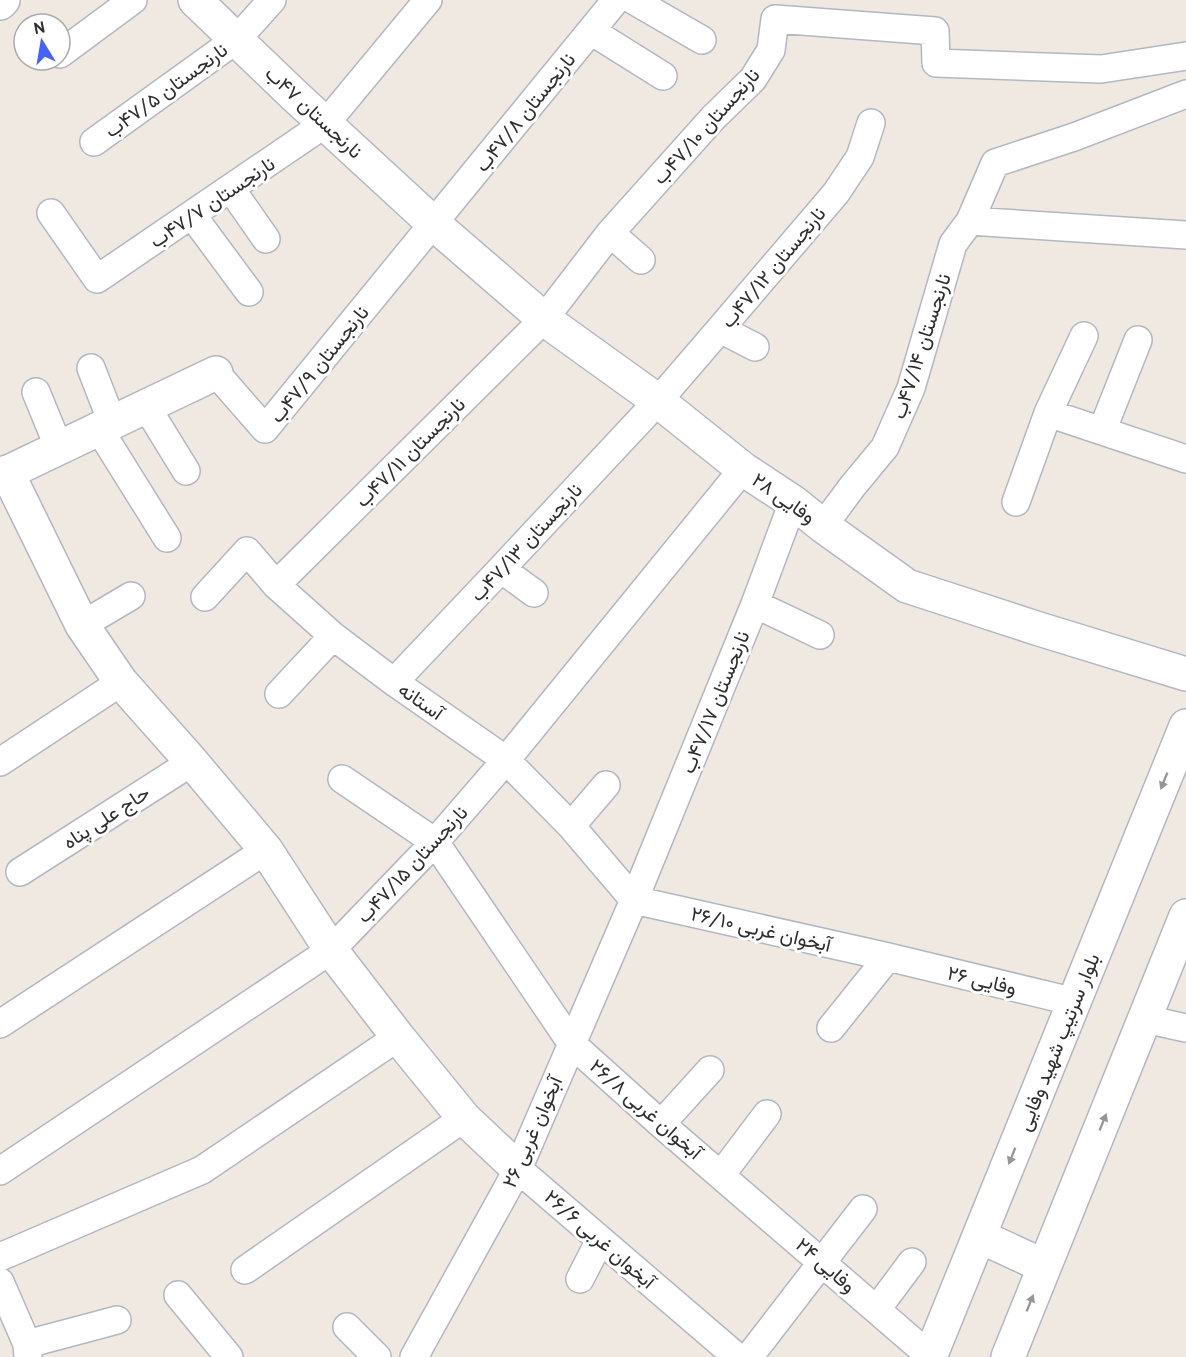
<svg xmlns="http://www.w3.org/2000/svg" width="1186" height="1357" font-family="Overpass,Vazirmatn,sans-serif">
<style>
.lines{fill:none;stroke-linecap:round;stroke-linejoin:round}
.street-casing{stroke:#b4b7c1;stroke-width:30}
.secondary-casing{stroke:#b4b7c1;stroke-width:36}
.street{stroke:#fff;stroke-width:27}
.secondary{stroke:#fff;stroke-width:33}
.oneway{fill:#969696}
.labels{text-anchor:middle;stroke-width:6;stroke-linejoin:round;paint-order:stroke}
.street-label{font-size:20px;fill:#2e2e2e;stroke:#fff}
</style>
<rect width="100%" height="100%" fill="#efe9e1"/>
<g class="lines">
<!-- street casing -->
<g class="street-casing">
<path id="street" d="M633,0L702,40
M591,31L663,76
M60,54L133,0
M94,142L237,39L272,0
M231,189L266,239
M51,213L97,279L326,123L428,0
M192,215L249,292
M970,221L1186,235
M610,233L641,260
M720,329L755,347
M91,368L112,422
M216,373L265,429L616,0
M36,392L59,448
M146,406L186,471
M1048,413L1186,459
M99,429L167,538
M1102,431L1138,340
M1016,502L1048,413L1084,336
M823,526L852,487L885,447L911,388L953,244L970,221L995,163L1074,137L1186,94
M501,569L534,593
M276,585L544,319L610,233L713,118L753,79L771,50L775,19L935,31L936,63L1101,69L1186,56
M205,597L247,551L276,585L333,636L394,682L506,760L571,826L634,900
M755,604L820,635
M82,625L131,596
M394,682L501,569L658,401L720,329L836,193L860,157L871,123
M279,694L333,636
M0,762L121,682
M342,779L435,842L572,1044L661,1124L930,1356
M571,826L606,785
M20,872L192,762
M634,900L888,957L1075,1002
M1145,1019L1186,1028
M0,1024L266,850
M831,1028L888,957
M661,1124L710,1070
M518,1169L737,1357
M0,1171L331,950L435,842L506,760L743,469
M721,1175L767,1114
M0,1257L202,1170L398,1037
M245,1270L464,1118
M580,1279L600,1240
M0,1282L27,1344L28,1357
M178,1295L229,1357
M877,1309L912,1262
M347,1327L377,1357
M27,1344L117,1320
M414,1357L518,1169L634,900L755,604L793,502
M749,1357L863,1209"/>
</g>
<!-- secondary casing -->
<g class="secondary-casing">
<path id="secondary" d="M195,0L295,96L434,224L544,319L658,401L743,469L793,502L823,526L907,586L1039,629L1186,674
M0,3L3,0
M7,472L82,625L121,682L192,762L266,850L331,950L398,1037L464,1118L518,1169
M0,476L216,373
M979,1236L1044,1266
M930,1357L1186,726
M1008,1357L1186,916"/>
</g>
<!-- street -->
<use href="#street" class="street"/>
<!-- secondary -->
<use href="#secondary" class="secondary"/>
</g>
<!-- one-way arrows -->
<defs><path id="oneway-solid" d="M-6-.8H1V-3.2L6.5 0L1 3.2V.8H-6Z" transform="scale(1.5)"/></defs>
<g class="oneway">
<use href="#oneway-solid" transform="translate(1164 781) rotate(112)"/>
<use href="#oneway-solid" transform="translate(1103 1122) rotate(-68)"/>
<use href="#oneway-solid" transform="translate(1012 1156) rotate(112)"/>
<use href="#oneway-solid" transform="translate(1030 1303) rotate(-68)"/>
</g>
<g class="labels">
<!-- street labels -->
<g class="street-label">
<text transform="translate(166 90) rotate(-36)" y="7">نارنجستان ۴۷/۵ب</text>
<text transform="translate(314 112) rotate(43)" y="7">نارنجستان ۴۷ب</text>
<text transform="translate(525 112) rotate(-51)" y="7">نارنجستان ۴۷/۸ب</text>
<text transform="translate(706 126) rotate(-48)" y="7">نارنجستان ۴۷/۱۰ب</text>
<text transform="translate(212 202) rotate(-34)" y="7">نارنجستان ۴۷/۷ب</text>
<text transform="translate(773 267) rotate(-50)" y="7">نارنجستان ۴۷/۱۲ب</text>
<text transform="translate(921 346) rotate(-72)" y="7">نارنجستان ۴۷/۱۴ب</text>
<text transform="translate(319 364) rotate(-51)" y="7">نارنجستان ۴۷/۹ب</text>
<text transform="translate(410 452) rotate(-45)" y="7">نارنجستان ۴۷/۱۱ب</text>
<text transform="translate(784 498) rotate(35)" y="7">وفایی ۲۸</text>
<text transform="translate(526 542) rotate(-47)" y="7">نارنجستان ۴۷/۱۳ب</text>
<text transform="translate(421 701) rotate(35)" y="7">آستانه</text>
<text transform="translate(715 702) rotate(-68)" y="7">نارنجستان ۴۷/۱۷ب</text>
<text transform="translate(106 817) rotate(-33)" y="7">حاج علی پناه</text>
<text transform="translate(412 864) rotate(-47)" y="7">نارنجستان ۴۷/۱۵ب</text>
<text transform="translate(761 929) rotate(13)" y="7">آبخوان غربی ۲۶/۱۰</text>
<text transform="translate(982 980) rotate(13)" y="7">وفایی ۲۶</text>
<text transform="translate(1058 1042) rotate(-68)" y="7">بلوار سرتیپ شهید وفایی</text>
<text transform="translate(646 1109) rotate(41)" y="7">آبخوان غربی ۲۶/۸</text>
<text transform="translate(532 1132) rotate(-66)" y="7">آبخوان غربی ۲۶</text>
<text transform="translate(600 1239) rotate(41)" y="7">آبخوان غربی ۲۶/۶</text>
<text transform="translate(826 1265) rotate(41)" y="7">وفایی ۲۴</text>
</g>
</g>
<!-- north arrow -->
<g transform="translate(42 42) rotate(349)"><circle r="28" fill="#ffffff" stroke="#ababab" stroke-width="1.5"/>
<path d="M0-4.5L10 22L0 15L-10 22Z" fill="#4264fb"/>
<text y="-9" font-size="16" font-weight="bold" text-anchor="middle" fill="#2e2e2e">N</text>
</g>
</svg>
